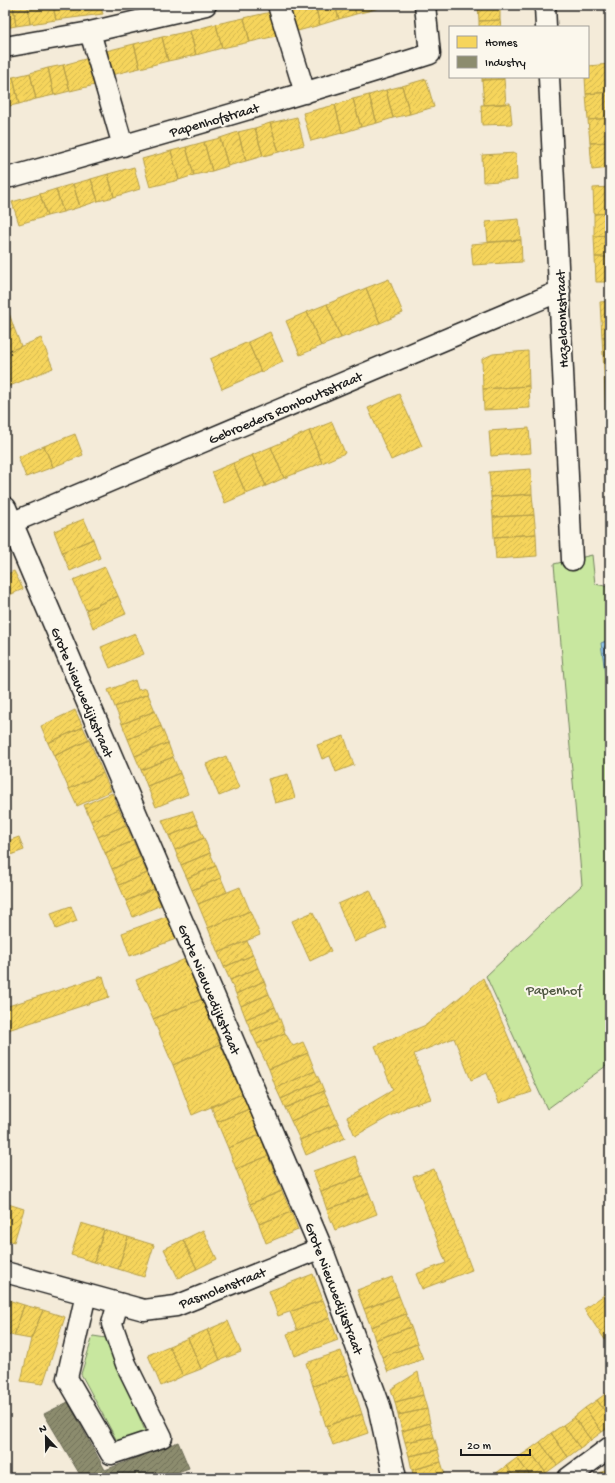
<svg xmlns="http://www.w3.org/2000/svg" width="615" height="1483" font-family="'Gochi Hand',sans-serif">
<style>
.green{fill:#c8e79f;stroke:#72825e}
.water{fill:url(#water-rules);stroke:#63849c}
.homes{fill:url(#homes-hatch);stroke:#b59e49}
.industry{fill:url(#industry-hatch);stroke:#6a6a55}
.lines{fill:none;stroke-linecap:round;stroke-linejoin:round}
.shore{stroke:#4b6271;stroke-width:1}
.minor-casing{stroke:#1c1c1c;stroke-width:23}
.secondary-casing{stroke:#1c1c1c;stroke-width:25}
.minor{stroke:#fbf7ec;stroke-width:20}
.secondary{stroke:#fbf7ec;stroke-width:22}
.labels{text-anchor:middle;stroke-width:4;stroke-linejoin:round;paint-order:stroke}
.street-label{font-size:14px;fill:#1c1c1c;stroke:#fbf7ec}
.park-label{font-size:14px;fill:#505943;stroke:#fbf7ec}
</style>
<defs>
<pattern id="water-rules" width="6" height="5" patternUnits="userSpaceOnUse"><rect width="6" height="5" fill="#92caf1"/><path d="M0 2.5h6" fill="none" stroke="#7dadce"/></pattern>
<pattern id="homes-hatch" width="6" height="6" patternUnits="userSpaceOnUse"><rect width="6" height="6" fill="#f6d55c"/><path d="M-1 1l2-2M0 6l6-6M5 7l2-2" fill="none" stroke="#d2b64f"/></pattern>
<pattern id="industry-hatch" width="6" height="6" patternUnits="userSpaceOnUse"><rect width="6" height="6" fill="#8c8c6e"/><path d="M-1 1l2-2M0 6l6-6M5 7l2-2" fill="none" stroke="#72725a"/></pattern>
</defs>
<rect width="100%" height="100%" fill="#f4ebd9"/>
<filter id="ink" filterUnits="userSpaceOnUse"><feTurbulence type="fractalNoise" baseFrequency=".025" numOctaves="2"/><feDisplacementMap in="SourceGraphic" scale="8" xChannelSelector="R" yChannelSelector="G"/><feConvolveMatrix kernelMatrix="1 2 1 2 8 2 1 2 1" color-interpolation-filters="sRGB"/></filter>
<g filter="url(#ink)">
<!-- green -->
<path class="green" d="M592,555L595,584L610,587V1063L547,1109L486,976L582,885L554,564Z
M93,1336L106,1338L146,1433L117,1441L81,1374Z"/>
<!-- water -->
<path class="water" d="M610,639V708L601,643Z"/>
<!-- homes -->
<path class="homes" d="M5,5H13L16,26L5,28Z
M13,5H28L30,24L16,26Z
M28,5H53L56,20L30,24Z
M53,5H100L103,14L56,20Z
M305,5H315L320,25L294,32L287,10Z
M315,5H335L339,19L320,25Z
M335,5H353L356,14L339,19Z
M353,5H370L372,10L356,14Z
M370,5H388L372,10Z
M478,5H500V20L479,21Z
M271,12L276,36L250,42L244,18Z
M244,18L250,42L222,48L216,24Z
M500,20L501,27H479V21Z
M216,24L222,48L196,55L190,31Z
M190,31L196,55L168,61L162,37Z
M162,37L168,61L140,68L134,44Z
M134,44L140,68L111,75L106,51Z
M89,58L95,85L70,91L63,65Z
M610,64V92L586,94L585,77H588V66Z
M63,65L70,91L54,95L48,68Z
M48,68L54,95L36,99L30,73Z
M30,73L36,99L19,104L13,77Z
M13,77L19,104L5,107V79Z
M482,77H504V79L482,80Z
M426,79L434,107L410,114L402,86Z
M504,79L506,104L484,105L482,80Z
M402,86L410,114L393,118L386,90Z
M386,90L393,118L377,123L369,95Z
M610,92V118L588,120L586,94Z
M369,95L377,123L361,127L353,99Z
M353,99L361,127L342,133L335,105Z
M510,103L512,124L482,125L481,105Z
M335,105L342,133L311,141L303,113Z
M297,117L304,145L279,152L270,123Z
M610,118V142L590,143L588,120Z
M270,123L279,152L263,156L255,128Z
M255,128L263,156L246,161L238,132Z
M238,132L246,161L228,166L220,138Z
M220,138L228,166L212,171L204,142Z
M204,142L212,171L194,175L186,147Z
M610,142V168L592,170L590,143Z
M186,147L194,175L179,180L171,151Z
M171,151L179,180L150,187L142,159Z
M516,153L517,180L483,182L482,155Z
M134,167L140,189L114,197L108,174Z
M108,174L114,197L98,201L91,179Z
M91,179L98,201L80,207L73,184Z
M73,184L80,207L63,212L56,189Z
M610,187V213L594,214L593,188Z
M56,189L63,212L47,216L40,194Z
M40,194L47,216L19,224L12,202Z
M610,213V235L594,236V214Z
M519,219L521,240L488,242L486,222Z
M610,235V257H595L594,236Z
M521,240L522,262L473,265L471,244Z
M595,257H610V282H596Z
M389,279L403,313L380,323L366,288Z
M366,288L380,323L341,338L327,304Z
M610,301V336L602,337L600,302Z
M327,304L341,338L321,346L307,312Z
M7,307L14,328L5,331V308Z
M307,312L321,346L300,355L286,321Z
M14,328L21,346L5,353V331Z
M270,332L283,362L261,372L248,342Z
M610,336V371L604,372L602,337Z
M41,338L53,368L5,388V353Z
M248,342L261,372L222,389L210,359Z
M528,351L529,386L483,389L482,359L493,354Z
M610,371V393L605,394L604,372Z
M529,386L530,408L484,410L483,389Z
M610,393V420L606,421L605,394Z
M399,394L422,446L391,460L368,408Z
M332,422L345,453L322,463L309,431Z
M529,428L531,453L491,456L489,431Z
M309,431L322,463L284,478L271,447Z
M75,434L83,455L53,467L44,446Z
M610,439V470H608L607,440Z
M44,446L53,467L26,477L18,457Z
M271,447L284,478L266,486L252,455Z
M252,455L266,486L246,494L233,463Z
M233,463L246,494L225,503L212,472Z
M531,469L532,494L491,497L489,472Z
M532,494L534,515L493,517L491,497Z
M534,515L536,534L494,537L493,517Z
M84,519L93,539L62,552L54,531Z
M536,534L537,556L496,559L494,537Z
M93,539L100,558L70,571L62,552Z
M105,567L118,596L86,610L73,580Z
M14,571L23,589L5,597V575Z
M118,596L126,614L93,628L86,610Z
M135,633L144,654L110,668L101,647Z
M135,680L138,690L146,688L148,694L115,707L108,690Z
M148,694L155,711L122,724L115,707Z
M75,710L83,727L48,743L41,726Z
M155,711L161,726L128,739L122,724Z
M161,726L168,743L135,756L128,739Z
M83,727L89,740L54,756L48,743Z
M344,736L354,765L336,772L330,756L322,759L317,745Z
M89,740L103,773L69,789L54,756Z
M168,743L173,757L141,770L135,756Z
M226,756L239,788L219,796L206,764Z
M173,757L180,773L147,786L141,770Z
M103,773L111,791L77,806L69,789Z
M180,773L188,794L156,807L147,786Z
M288,774L295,798L275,803L268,779Z
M112,793L119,809L91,821L84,805Z
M119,809L126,825L98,837L91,821Z
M192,811L198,824L169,836L162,820Z
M198,824L204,838L175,850L169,836Z
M126,825L133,841L105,853L98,837Z
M19,837L24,850L5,857V842Z
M204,838L210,853L181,865L175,850Z
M133,841L140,857L112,869L105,853Z
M210,853L216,866L187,878L181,865Z
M140,857L147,873L119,885L112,869Z
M216,866L221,878L192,890L187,878Z
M147,873L154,889L126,901L119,885Z
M221,878L227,892L198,904L192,890Z
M240,887L250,911L208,928L198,904Z
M154,889L161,905L133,917L126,901Z
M370,890L387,928L354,942L338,904Z
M71,906L77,921L56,929L51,913Z
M250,911L260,935L218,953L208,928Z
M313,912L331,951L310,961L292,921Z
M168,916L176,939L130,956L122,933Z
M247,941L253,955L224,967L218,953Z
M253,955L258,968L230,980L224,967Z
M185,959L202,999L153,1019L136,980Z
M258,968L264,981L236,994L230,980Z
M103,976L109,997L5,1031V1007Z
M483,978L532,1092L499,1103L487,1073L471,1080L454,1038L414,1054L431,1099L408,1106L355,1136L347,1117L393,1090L375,1046L426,1025Z
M264,981L269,994L241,1006L236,994Z
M269,994L275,1007L246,1019L241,1006Z
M202,999L220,1044L173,1065L153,1019Z
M275,1007L280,1019L251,1031L246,1019Z
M280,1019L285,1033L257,1044L251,1031Z
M285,1033L293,1046L303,1042L308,1053L269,1069L257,1044Z
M220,1044L242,1094L192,1115L173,1065Z
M308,1053L315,1071L276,1088L269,1069Z
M315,1071L320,1081L281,1099L276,1088Z
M320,1081L324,1091L285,1108L281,1099Z
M324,1091L330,1104L291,1121L285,1108Z
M242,1094L249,1109L217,1122L211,1106Z
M330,1104L338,1123L300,1140L291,1121Z
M249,1109L260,1135L228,1148L217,1122Z
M338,1123L345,1138L306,1155L300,1140Z
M260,1135L268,1156L236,1169L228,1148Z
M268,1156L282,1191L250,1204L236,1169Z
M355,1156L362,1176L321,1192L313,1171Z
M434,1169L472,1270L422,1289L416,1274L446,1263L413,1177Z
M362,1176L369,1193L327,1210L321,1192Z
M610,1182V1194L605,1186Z
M282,1191L291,1212L259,1224L250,1204Z
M369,1193L377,1214L335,1230L327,1210Z
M5,1203L24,1209L14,1242L5,1239Z
M291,1212L298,1230L266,1243L259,1224Z
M81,1223L104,1230L94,1262L71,1255Z
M104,1230L128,1237L118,1269L94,1262Z
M203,1230L217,1259L197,1269L183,1240Z
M128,1237L154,1245L144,1277L118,1269Z
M183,1240L197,1269L178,1278L164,1249Z
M313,1274L323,1300L278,1316L269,1291Z
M392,1277L399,1296L364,1309L357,1290Z
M610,1291V1347L584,1309Z
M399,1296L406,1314L371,1327L364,1309Z
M5,1299L24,1305L14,1336L5,1333Z
M323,1300L330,1318L297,1330L290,1312Z
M24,1305L43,1310L31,1339L14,1336Z
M43,1310L65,1317L43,1384L21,1381L31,1339Z
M406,1314L411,1327L375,1340L371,1327Z
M330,1318L338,1340L295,1356L287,1334Z
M228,1321L241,1352L220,1360L207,1330Z
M411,1327L417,1344L382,1357L375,1340Z
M207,1330L220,1360L201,1369L188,1338Z
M188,1338L201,1369L183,1376L169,1346Z
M417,1344L423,1359L388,1372L382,1357Z
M169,1346L183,1376L161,1386L148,1355Z
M341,1351L349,1374L313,1386L306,1363Z
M418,1372L423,1395L395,1402L391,1389Z
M349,1374L362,1414L326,1426L313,1386Z
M608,1392L610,1395V1419L597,1400Z
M423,1395L427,1409L398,1415L395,1402Z
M597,1400L610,1419V1427L602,1432L585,1408Z
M585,1408L602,1432L591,1440L574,1417Z
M427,1409L430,1423L402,1431L398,1415Z
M362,1414L368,1433L333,1445L326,1426Z
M574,1417L591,1440L580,1448L563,1425Z
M430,1423L434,1437L405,1442L402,1431Z
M563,1425L580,1448L568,1457L551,1433Z
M551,1433L568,1457L557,1465L540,1442Z
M434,1437L438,1450L409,1456L405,1442Z
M540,1442L557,1465L546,1473L529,1450Z
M438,1450L441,1462L412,1470L409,1456Z
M529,1450L546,1473L539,1478H532L517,1458Z
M517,1458L532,1478H515L506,1466Z
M441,1462L446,1478H414L412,1470Z
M506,1466L515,1478H497L495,1474Z
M609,1467L610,1478H598L596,1476Z"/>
<!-- industry -->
<path class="industry" d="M68,1402L105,1470L178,1442L189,1468L161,1478H82L44,1414Z"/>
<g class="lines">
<!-- shore -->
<path class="shore" d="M610,643L605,646L610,680"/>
<!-- minor casing -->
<g class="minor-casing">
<path id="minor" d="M278,5L305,93
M545,5L546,27
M90,32L123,146
M5,47L90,32L206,5
M549,77L572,560
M5,177H11C151,138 291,98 430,54L425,5
M11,523L560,291
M5,1272L144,1310L176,1306L321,1248
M86,1294L67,1378L111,1454L162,1437L126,1364L112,1324L118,1303
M568,1478L610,1447"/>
</g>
<!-- secondary casing -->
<g class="secondary-casing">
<path id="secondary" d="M5,508L321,1248L379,1406L395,1478"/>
</g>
<!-- minor -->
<use href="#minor" class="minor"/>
<!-- secondary -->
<use href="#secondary" class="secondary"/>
</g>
</g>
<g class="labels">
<!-- street labels -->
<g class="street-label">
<text transform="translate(214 119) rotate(-16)" y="5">Papenhofstraat</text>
<text transform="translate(561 319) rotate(-92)" y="5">Hazeldonkstraat</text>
<text transform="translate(285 407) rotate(-23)" y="5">Gebroeders Romboutsstraat</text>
<text transform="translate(83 692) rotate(67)" y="5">Grote Nieuwedijkstraat</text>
<text transform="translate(210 989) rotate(67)" y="5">Grote Nieuwedijkstraat</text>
<text transform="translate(222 1287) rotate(-21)" y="5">Pasmolenstraat</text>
<text transform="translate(335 1288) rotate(69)" y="5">Grote Nieuwedijkstraat</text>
</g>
<!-- park labels -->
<g class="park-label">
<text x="554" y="994">Papenhof</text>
</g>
</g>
<!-- margin -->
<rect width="615" height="1483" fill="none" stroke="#fbf7ec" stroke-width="20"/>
<rect x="10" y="10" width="595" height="1463" fill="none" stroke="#1c1c1c" stroke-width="1.5" filter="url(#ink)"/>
<!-- legend -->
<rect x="449" y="26" width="140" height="52" fill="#fbf7ec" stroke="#a29f99"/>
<rect x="457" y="36" width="20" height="12" fill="#f6d55c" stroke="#a29f99"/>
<text x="485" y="46" font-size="12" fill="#1c1c1c">Homes</text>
<rect x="457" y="56" width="20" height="12" fill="#8c8c6e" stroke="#a29f99"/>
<text x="485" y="66" font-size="12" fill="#1c1c1c">Industry</text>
<!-- north arrow -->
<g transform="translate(46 1437) rotate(338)" stroke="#fbf7ec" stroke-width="3" paint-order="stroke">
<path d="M0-3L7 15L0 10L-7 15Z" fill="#1c1c1c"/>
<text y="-6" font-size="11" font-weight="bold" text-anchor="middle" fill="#1c1c1c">N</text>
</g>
<!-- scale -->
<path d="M461 1449v6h69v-6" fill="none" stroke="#1c1c1c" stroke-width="2"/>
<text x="467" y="1449" font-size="12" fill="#1c1c1c" stroke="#fbf7ec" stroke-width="3" paint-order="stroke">20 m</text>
</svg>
